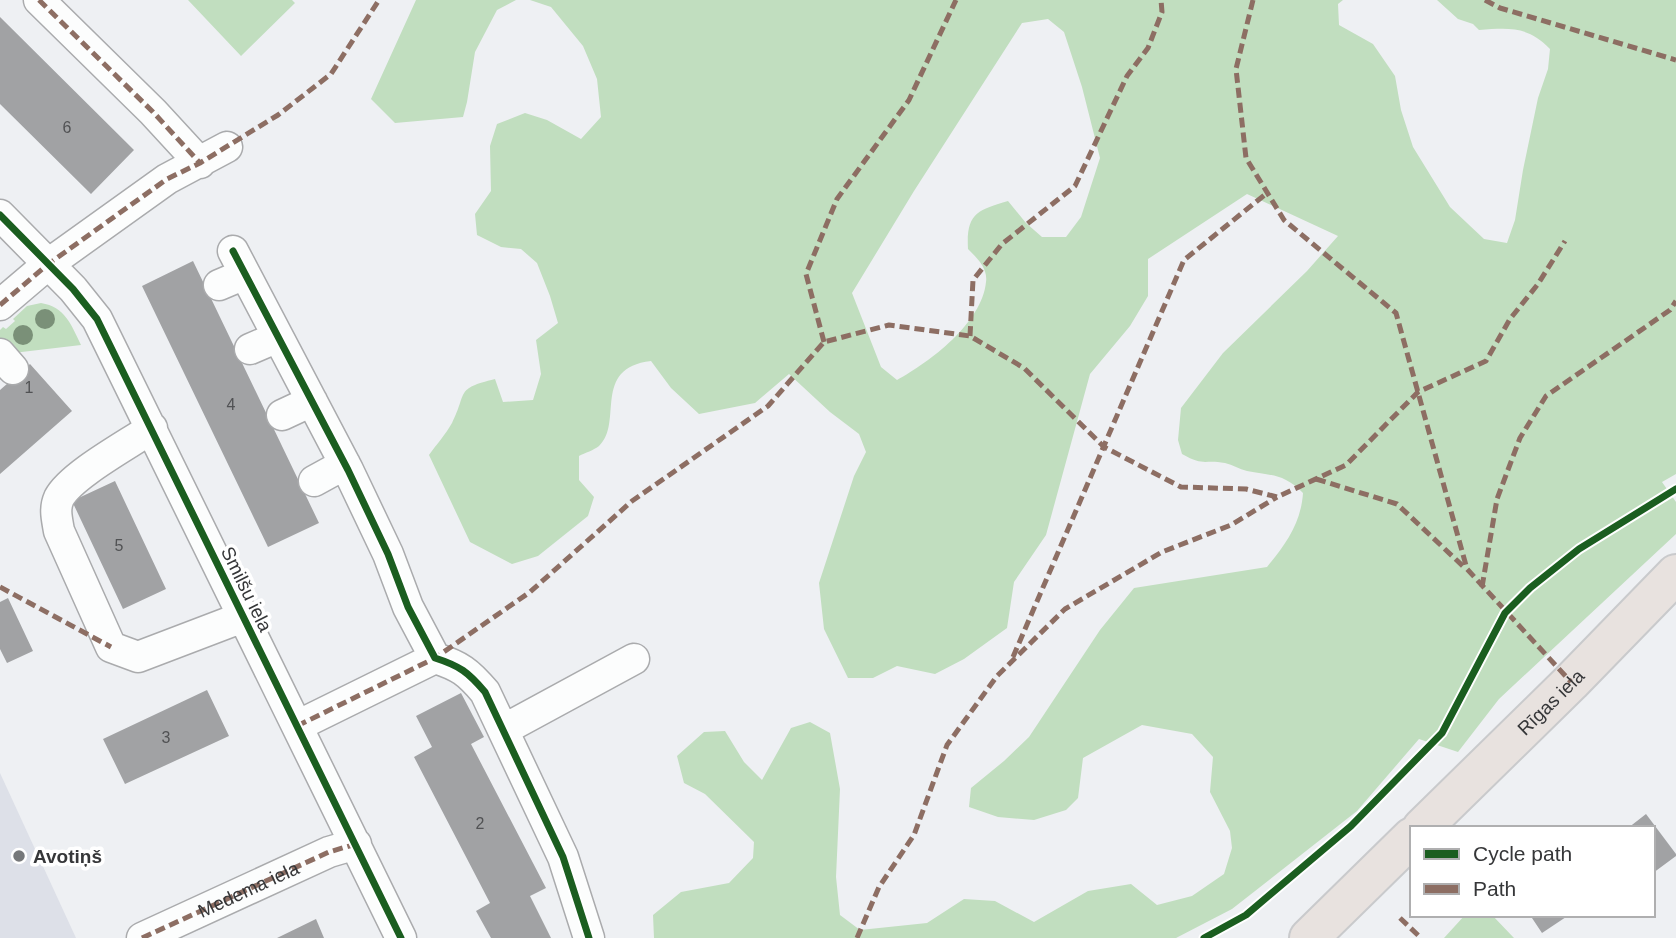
<svg xmlns="http://www.w3.org/2000/svg" width="1676" height="938" font-family="Helvetica,sans-serif">
<style>
.built{fill:#dde0e8}
.green{fill:#c1debf;fill-rule:evenodd}
.building{fill:#a1a2a4}
.lines{fill:none;stroke-linecap:round;stroke-linejoin:round}
.minor-casing{stroke:#aaabad;stroke-width:33}
.major-casing{stroke:#c9cacc;stroke-width:42}
.minor{stroke:#fcfdfd;stroke-width:30}
.major{stroke:#e8e2df;stroke-width:38}
.quiet{stroke:#8d6e63;stroke-width:5;stroke-dasharray:10 5;stroke-linecap:butt}
.cycleway-casing{stroke:#fff;stroke-width:11}
.cycleway{stroke:#1b5e20;stroke-width:7}
.tree{fill:#7a9078}
.poi-dot{fill:#76787a;stroke:#fff;stroke-width:2.5}
.labels{text-anchor:middle;stroke-width:7;stroke-linejoin:round;paint-order:stroke}
.number-label{font-size:16px;fill:#515254}
.street-label{font-size:19px;fill:#363739;stroke:#fff}
.poi-label{font-size:19px;font-weight:bold;fill:#363739;stroke:#fff;text-anchor:start}
</style>
<rect width="100%" height="100%" fill="#eef0f3"/>
<!-- built -->
<path class="built" d="M0,773L76,938H0Z"/>
<!-- green -->
<path class="green" d="M188,0H292L295,3L241,56Z
M416,0H516L497,10L475,52L467,102L463,117L395,123L371,99Z
M530,0H1343L1338,4L1339,25L1373,44L1395,76L1401,110L1413,147L1450,207L1484,239L1507,243L1515,220L1523,170L1538,98L1548,69L1550,49C1528,26 1510,28 1479,30L1473,24L1458,19L1437,0H1676V474L1662,482L1676,502V534L1499,699L1458,752L1419,739L1357,811L1232,909L1176,938H654L653,915L681,892L729,883L753,858L754,842L705,794L684,783L677,756L704,732L725,731L744,762L762,780L791,728L810,722L830,733L840,789L836,877L840,915L860,930L927,923L964,899L995,901L1034,922L1088,891L1131,884L1157,905L1192,896L1224,874L1232,848L1230,831L1210,792L1213,757L1192,734L1142,725L1083,758L1078,798L1066,810L1034,820L998,817L969,807L971,788L1004,761L1029,737L1100,630L1134,588L1267,567C1286,544 1301,523 1303,493C1283,473 1272,476 1247,471C1239,469 1233,465 1225,463C1204,459 1205,467 1182,454L1178,440L1181,408L1223,353L1307,271L1338,236L1247,194L1148,259V296L1130,326L1090,374L1046,535L1014,582L1007,628L964,659L935,674L897,666L873,678H848L824,629L819,583L854,476L866,452L859,434L830,412L789,374L755,403L699,414L671,388L651,361C591,368 624,423 599,446C594,450 585,453 579,456V480L594,497L588,516L538,556L512,564L470,542L429,455C436,445 446,434 452,423C468,392 454,389 495,379L503,402L533,400L541,374L536,340L558,323L550,296L537,263L521,249L501,247L477,235L475,214L491,191L490,146L497,124L525,113L547,120L581,139L601,117L597,79L583,46L551,7ZM1048,19L1064,32L1082,87L1100,158L1081,217L1066,237H1042L1026,223L1008,201C977,210 966,214 968,249C977,258 988,268 986,282C982,323 930,362 897,380L881,367L852,293L914,191L1022,23Z
M41,303C65,307 71,324 81,345L13,353L0,340V330L3,327L6,329L15,321L13,319L27,306Z
M1465,915H1492L1514,938H1444Z"/>
<!-- building -->
<path class="building" d="M0,17L134,150L91,194L0,104Z
M193,261L319,523L268,547L142,286Z
M30,364L72,411L0,474V390Z
M115,481L166,589L123,609L72,501Z
M8,598L33,651L7,663L0,649V602Z
M207,690L229,736L125,784L103,739Z
M461,693L484,737L471,744L546,888L530,896L551,938H491L476,911L490,903L414,757L432,747L416,716Z
M1646,814L1676,854V856L1653,873V828H1628Z
M1530,915H1569L1542,933Z
M316,919L324,938H277Z"/>
<g class="lines">
<!-- minor casing -->
<g class="minor-casing">
<path id="minor" d="M39,0L153,112L200,163
M0,215L73,289L97,319L401,938
M233,251L348,470L388,554L408,607L435,658C460,666 468,672 485,692L563,857L589,938
M219,285L245,274
M0,305L47,265L167,179L227,147
M250,349L278,337
M0,354L13,369
M282,415L312,401
M152,428C129,444 71,475 59,498C54,509 57,519 59,531L111,647L138,657L243,617
M314,481L345,464
M297,726L435,658
M503,730L634,659
M142,938L329,852L356,844"/>
</g>
<!-- major casing -->
<g class="major-casing">
<g id="major">
<path id="s1" d="M1422,828L1571,682L1676,574"/>
<path d="M1309,938L1412,837"/>
</g>
</g>
<!-- minor -->
<use href="#minor" class="minor"/>
<!-- major -->
<use href="#major" class="major"/>
<!-- quiet -->
<g class="quiet">
<path d="M39,0L153,112L200,163"/>
<path d="M1253,0L1236,69L1246,158L1284,220L1396,313L1467,569L1571,682"/>
<path d="M1485,0L1500,8L1676,60"/>
<path d="M0,305L47,265L167,179L200,163L278,115L331,74L379,0"/>
<path d="M970,336L973,280L1002,244L1075,186L1127,76L1148,48L1162,12L1161,0"/>
<path d="M824,342L806,274L837,199L909,100L956,0"/>
<path d="M1316,479L1397,504L1465,568"/>
<path d="M0,587L111,647"/>
<path d="M1482,587L1497,499L1520,438L1546,396L1670,310L1676,301"/>
<path d="M1013,657L1184,260L1267,193"/>
<path d="M297,726L435,658L530,592L632,501L768,406L824,342L889,325L970,336L1024,368L1104,447L1181,487L1246,489L1277,497L1346,465L1418,392L1486,361L1510,319L1538,284L1565,241"/>
<path d="M1400,918L1421,938"/>
<path id="s2" d="M142,938L329,852L356,844"/>
<path d="M857,938L879,887L914,835L947,745L997,676L1065,609L1162,552L1231,525L1277,497"/>
</g>
<!-- cycleway casing -->
<g class="cycleway-casing">
<path id="cycleway" d="M0,215L73,289L97,319L401,938
M233,251L348,470L388,554L408,607L435,658C460,666 468,672 485,692L563,857L589,938
M1204,938L1246,915L1351,826L1442,733L1505,613L1530,588L1579,549L1676,489"/>
</g>
<!-- cycleway -->
<use href="#cycleway" class="cycleway"/>
</g>
<!-- trees -->
<g class="tree">
<circle cx="45" cy="319" r="10"/>
<circle cx="23" cy="335" r="10"/>
</g>
<!-- markers -->
<circle class="poi-dot" cx="19" cy="856" r="7"/>
<g class="labels">
<!-- number labels -->
<g class="number-label">
<text x="67" y="133">6</text>
<text x="29" y="393">1</text>
<text x="231" y="410">4</text>
<text x="119" y="551">5</text>
<text x="166" y="743">3</text>
<text x="480" y="829">2</text>
</g>
<!-- street labels -->
<g class="street-label">
<text transform="translate(247 589) rotate(64)" y="7">Smilšu iela</text>
<text dy="7" stroke="none"><textPath href="#s1" startOffset="180">Rīgas iela</textPath></text>
<text dy="7" stroke="none"><textPath href="#s2" startOffset="117">Medema iela</textPath></text>
</g>
<!-- poi labels -->
<g class="poi-label">
<text x="33" y="863">Avotiņš</text>
</g>
</g>
<!-- legend -->
<rect x="1410" y="826" width="245" height="91" fill="#ffffff" stroke="#afafb0" stroke-width="2"/>
<rect x="1424" y="849" width="35" height="10" fill="#1b5e20" stroke="#afafb0" stroke-width="2"/>
<text x="1473" y="861" font-size="21" fill="#363739">Cycle path</text>
<rect x="1424" y="884" width="35" height="10" fill="#8d6e63" stroke="#afafb0" stroke-width="2"/>
<text x="1473" y="896" font-size="21" fill="#363739">Path</text>
</svg>
